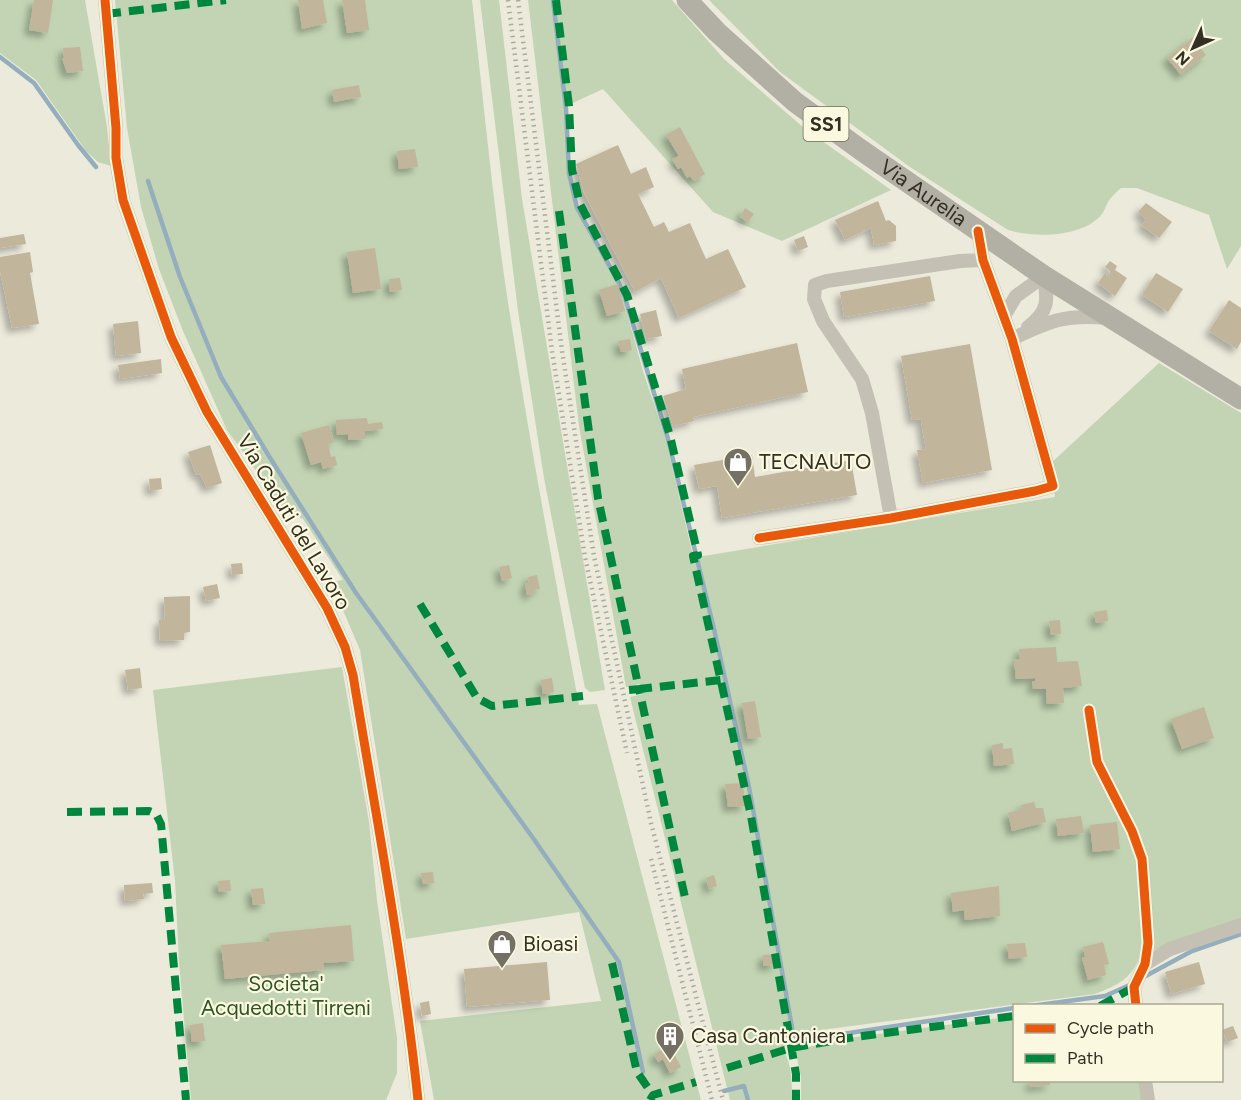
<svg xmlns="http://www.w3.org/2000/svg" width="1241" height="1100" font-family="Figtree,sans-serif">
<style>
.green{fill:#c2d4b3}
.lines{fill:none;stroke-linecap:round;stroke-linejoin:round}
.stream{stroke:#95aebe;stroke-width:4.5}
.building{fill:#c1b59b;filter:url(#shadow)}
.minor{stroke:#c4c1b4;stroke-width:14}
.primary{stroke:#b2afa4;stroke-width:21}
.rail{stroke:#acaa9f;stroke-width:4.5;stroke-dasharray:1.5 4.5;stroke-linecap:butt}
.quiet{stroke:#00873e;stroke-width:8;stroke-dasharray:15 8;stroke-linecap:butt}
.cycleway-casing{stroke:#faf9e0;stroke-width:13}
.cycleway{stroke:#e8590c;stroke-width:9}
.labels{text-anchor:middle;stroke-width:4.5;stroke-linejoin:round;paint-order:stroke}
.shield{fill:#faf9e0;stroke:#6f6c5c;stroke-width:1.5}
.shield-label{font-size:20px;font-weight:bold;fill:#342f23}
.street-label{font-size:21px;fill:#342f23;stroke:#faf9e0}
.poi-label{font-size:21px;fill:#342f23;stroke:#faf9e0;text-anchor:start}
.park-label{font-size:21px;fill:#305425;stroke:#faf9e0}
</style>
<defs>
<filter id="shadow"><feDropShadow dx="-5" dy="5" stdDeviation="3" flood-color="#0004"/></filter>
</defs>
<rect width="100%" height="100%" fill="#eceadb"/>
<!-- green -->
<path class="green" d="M0,0H85L107,127L111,166L98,162L86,151L36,80L0,53Z
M115,0H472C483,96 492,193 506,289C527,428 553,567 579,705L597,704L701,1100H434L420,1021L601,1001L579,912L406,939L360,650L331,582L343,580L303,519L285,511L227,430L183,331L159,269L141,207L127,128Z
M480,0H499L522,199L605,690L590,692L585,688L544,478L518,311Z
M528,0H672L724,59L804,128L891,190L782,241L713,212L603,89L564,107L568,173L575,207L619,284L643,371L666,440L693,556L698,557L1055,497L1050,464L1159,363L1241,413V922L1141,954C1132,979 1118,985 1095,994L798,1033L783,1049C792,1065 792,1082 792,1100H730L630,697L643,694L640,684L626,687L579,426Z
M709,0H1241V246L1227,269L1209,215L1137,188H1121C1116,192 1111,197 1108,202C1106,206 1104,211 1102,214C1083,238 1033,238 1008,230L910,167L780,72Z
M342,667L369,822L377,901L397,1038V1073L386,1100H191L179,962L175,881L153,690Z
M1014,1016V1080L1145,1081L1148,1100H801V1077L795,1050L855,1037Z"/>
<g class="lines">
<!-- stream -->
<path class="stream" d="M553,0L566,109L569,173L577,208L619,283L625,298L668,439L714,629L749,787L793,1033L796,1037L803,1040L1014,1008
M0,57L34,83L78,145L96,167
M148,181L180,277L221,377L272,461L356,593L533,838L619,962L643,1072
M1142,978L1192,951L1241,934
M1031,1006L1105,996L1132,984
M724,1091L744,1086L748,1100"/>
</g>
<!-- building -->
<path class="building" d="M34,0H53L48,33L29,30Z
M298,0H323L327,23L302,29Z
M342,0H365L369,30L347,33Z
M1195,36L1198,39L1195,41L1206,55L1181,75L1167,58Z
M80,47L83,71L67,73L62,58H64L63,48Z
M359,85L361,97L334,102L332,90Z
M680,127L705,174L694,181L690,176L687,178L681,167L678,169L672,159L679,156L666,135Z
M618,145L631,174L646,167L654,187L638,194L654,227L664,222L669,232L690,223L706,259L728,249L746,287L679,318L661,278L635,292L584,193L576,164Z
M415,149L418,167L399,169L397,151Z
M878,201L886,221L889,220L896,226V241L874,245L871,228L845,240L835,220Z
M1146,203L1172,222L1159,238L1141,225L1146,220L1138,212Z
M745,208L754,214L748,222L740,217Z
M24,234L26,244L0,248V238Z
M804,236L808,247L798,251L794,240Z
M375,248L381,289L353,293L347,252Z
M30,252L33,272L30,273L39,324L12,328L0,271V257Z
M1110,261L1117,266L1115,270L1127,278L1115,296L1098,283L1105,273L1109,277L1110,271L1105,267Z
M1156,273L1183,289L1168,312L1142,295Z
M930,276L935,301L844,317L840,292Z
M400,278L402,290L390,292L389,279Z
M618,284L625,311L607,316L599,290Z
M1229,300L1241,308V342L1237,349L1209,331Z
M656,310L662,336L646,339L640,314Z
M138,321L141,353L116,356L113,324Z
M630,339L632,350L621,352L618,341Z
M797,343L808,392L693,417L694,421L673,426L663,396L686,389L682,369Z
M970,344L992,470L923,483L917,450L926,449L923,433L921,419L912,420L901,356Z
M161,359L162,373L120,379L118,365Z
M367,418L368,424L382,422L383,429L365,431V439L348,440V434L337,435L336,420Z
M329,425L334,442L328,444L331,457L335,456L337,465L323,469L321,462L311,465L301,433Z
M210,445L222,483L207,488L200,474L196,475L188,452Z
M752,455L755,477L851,460L857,495L722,518L717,486L699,489L694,465Z
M161,478L162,489L150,491L149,479Z
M242,563L243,574L232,575L231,564Z
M509,565L512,578L502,581L499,567Z
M537,575L540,589L533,590L534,594L527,595L525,584L529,583L528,577Z
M217,584L220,598L206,601L203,587Z
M190,596V632L184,633V640L160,641L159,620H165L164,597Z
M1107,610L1108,621L1096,623L1094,612Z
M1060,620L1061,634L1051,635L1049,621Z
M1056,647L1057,662L1078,661L1082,686L1063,688L1064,703L1047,704L1046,689H1033L1032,681H1035V678L1016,679L1014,660L1020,659L1019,649Z
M140,668L142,688L128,690L125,670Z
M552,678L554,692L543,694L541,680Z
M755,701L761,737L748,739L742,703Z
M1204,707L1214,738L1182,749L1171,719Z
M1003,743V749L1012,748L1014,764L994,766L992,745Z
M743,783L745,806L728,807L725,784Z
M1034,802L1036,808H1043L1046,822L1012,831L1008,813L1022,809L1021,805Z
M1081,816L1084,833L1058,836L1056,819Z
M1117,822L1120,849L1093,852L1090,825Z
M433,872L434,883L423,884L421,873Z
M714,875L717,886L709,889L706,878Z
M230,880L231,891L219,892L218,881Z
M152,883L153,893L143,894L144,899L125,901L124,885Z
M999,886L1000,916L965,920L964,910L953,912L951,893Z
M263,888L265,904L253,905L251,889Z
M351,925L354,961L323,963L324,970L225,979L221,945L270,941L269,933Z
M1103,942L1109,964L1104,965L1106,975L1088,980L1082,958L1085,957L1083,947Z
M1025,943L1027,957L1009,959L1007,944Z
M775,954L776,965L763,966V955Z
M547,962L550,1000L467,1007L464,969Z
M1199,962L1205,984L1171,994L1165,972Z
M429,1001L431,1014L422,1016L420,1003Z
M203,1023L205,1041L192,1042L190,1025Z
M1233,1026L1238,1038L1227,1042L1222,1030Z
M670,1046L681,1067L670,1073L663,1059L658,1062L654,1054Z
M1030,1080H1049L1050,1085L1031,1087Z"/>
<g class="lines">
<!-- minor -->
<path class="minor" d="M105,0L116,128V158L123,200L171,337L207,412L327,608L345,647L353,675C376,816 403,958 418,1100
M1004,316L1016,296L1044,276
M1028,327C1049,311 1048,301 1044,276
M1012,339C1049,321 1065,314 1107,318
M891,518L872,413L862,379L823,321L814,299L815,285L827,281L960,261L983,260
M759,538L891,518L1035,491L1053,486L1012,339L983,260L978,231
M1089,710L1097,762L1132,831L1142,859L1148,943L1145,964L1134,987L1136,1006
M1145,964L1170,949L1241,925
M1145,1080L1148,1100"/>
<!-- primary -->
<path class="primary" id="s1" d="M687,0L717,32L795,102L861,150L1044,276L1241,399"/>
<!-- rail -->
<path class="rail" d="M508,0L552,351L585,557L627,753
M518,0L562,351L594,556L651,823L723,1100
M651,859L712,1100"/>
<!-- quiet -->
<path class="quiet" d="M556,0L569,106L572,170L580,204L627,295L670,436L698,555L693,556L751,816L796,1074V1100
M106,14L226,0
M559,211L598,498L639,689L721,680
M420,604L477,698L492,706L583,696
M629,690L639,689L686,902
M67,812L149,811L156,814L161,824L186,1100
M612,963L637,1072L653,1095
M1100,1006L1134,987
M727,1068L791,1048L855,1037L1014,1016
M650,1100L653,1095L696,1082"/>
<!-- cycleway casing -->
<g class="cycleway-casing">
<path id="cycleway" d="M105,0L116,128V158L123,200L171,337L207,412L327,608L345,647L353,675C376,816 403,958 418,1100
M759,538L891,518L1035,491L1053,486L1012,339L983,260L978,231
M1089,710L1097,762L1132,831L1142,859L1148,943L1145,964L1134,987L1136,1006"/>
</g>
<!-- cycleway -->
<use href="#cycleway" class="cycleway"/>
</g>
<!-- icons -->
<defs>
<g id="shop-pin" transform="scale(1.5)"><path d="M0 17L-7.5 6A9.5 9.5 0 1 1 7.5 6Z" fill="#747063" stroke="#faf9e0"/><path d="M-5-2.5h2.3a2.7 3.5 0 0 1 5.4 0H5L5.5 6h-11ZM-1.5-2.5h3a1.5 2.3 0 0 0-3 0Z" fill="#fff"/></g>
<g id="building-pin" transform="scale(1.5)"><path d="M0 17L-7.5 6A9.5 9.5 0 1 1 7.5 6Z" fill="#747063" stroke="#faf9e0"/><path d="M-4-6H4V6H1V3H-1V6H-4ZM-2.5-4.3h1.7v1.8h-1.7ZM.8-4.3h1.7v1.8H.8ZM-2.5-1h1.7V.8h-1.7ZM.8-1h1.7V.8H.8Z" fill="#fff"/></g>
</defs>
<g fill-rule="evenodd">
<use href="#shop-pin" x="738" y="462"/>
<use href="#shop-pin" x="502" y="944"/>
<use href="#building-pin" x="670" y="1036"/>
</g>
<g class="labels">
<!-- shield labels -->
<rect class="shield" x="803.5" y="107" width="45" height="34" rx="4.5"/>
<g class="shield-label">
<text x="826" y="131">SS1</text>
</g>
<!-- street labels -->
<g class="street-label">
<text dy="7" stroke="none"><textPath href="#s1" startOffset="306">Via Aurelia</textPath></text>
<text transform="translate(294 522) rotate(59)" y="7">Via Caduti del Lavoro</text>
</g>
<!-- poi labels -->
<g class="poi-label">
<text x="759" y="469">TECNAUTO</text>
<text x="523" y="951">Bioasi</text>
<text x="691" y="1043">Casa Cantoniera</text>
</g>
<!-- park labels -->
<g class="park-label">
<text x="286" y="991">Societa'<tspan x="286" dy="24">Acquedotti Tirreni</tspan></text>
</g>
</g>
<!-- legend -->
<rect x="1013" y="1004" width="210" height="78" fill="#faf9e0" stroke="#aba894" stroke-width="1.5"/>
<rect x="1025" y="1024" width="30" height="9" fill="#e8590c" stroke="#aba894" stroke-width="1.5"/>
<text x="1067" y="1034" font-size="18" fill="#342f23">Cycle path</text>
<rect x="1025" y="1054" width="30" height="9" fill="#00873e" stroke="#aba894" stroke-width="1.5"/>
<text x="1067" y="1064" font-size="18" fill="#342f23">Path</text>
<!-- north arrow -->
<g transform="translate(1193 48) rotate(225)" stroke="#faf9e0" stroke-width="4.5" paint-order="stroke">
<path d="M0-4.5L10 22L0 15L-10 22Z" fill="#342f23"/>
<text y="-9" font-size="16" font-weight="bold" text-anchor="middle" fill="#342f23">N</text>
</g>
</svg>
